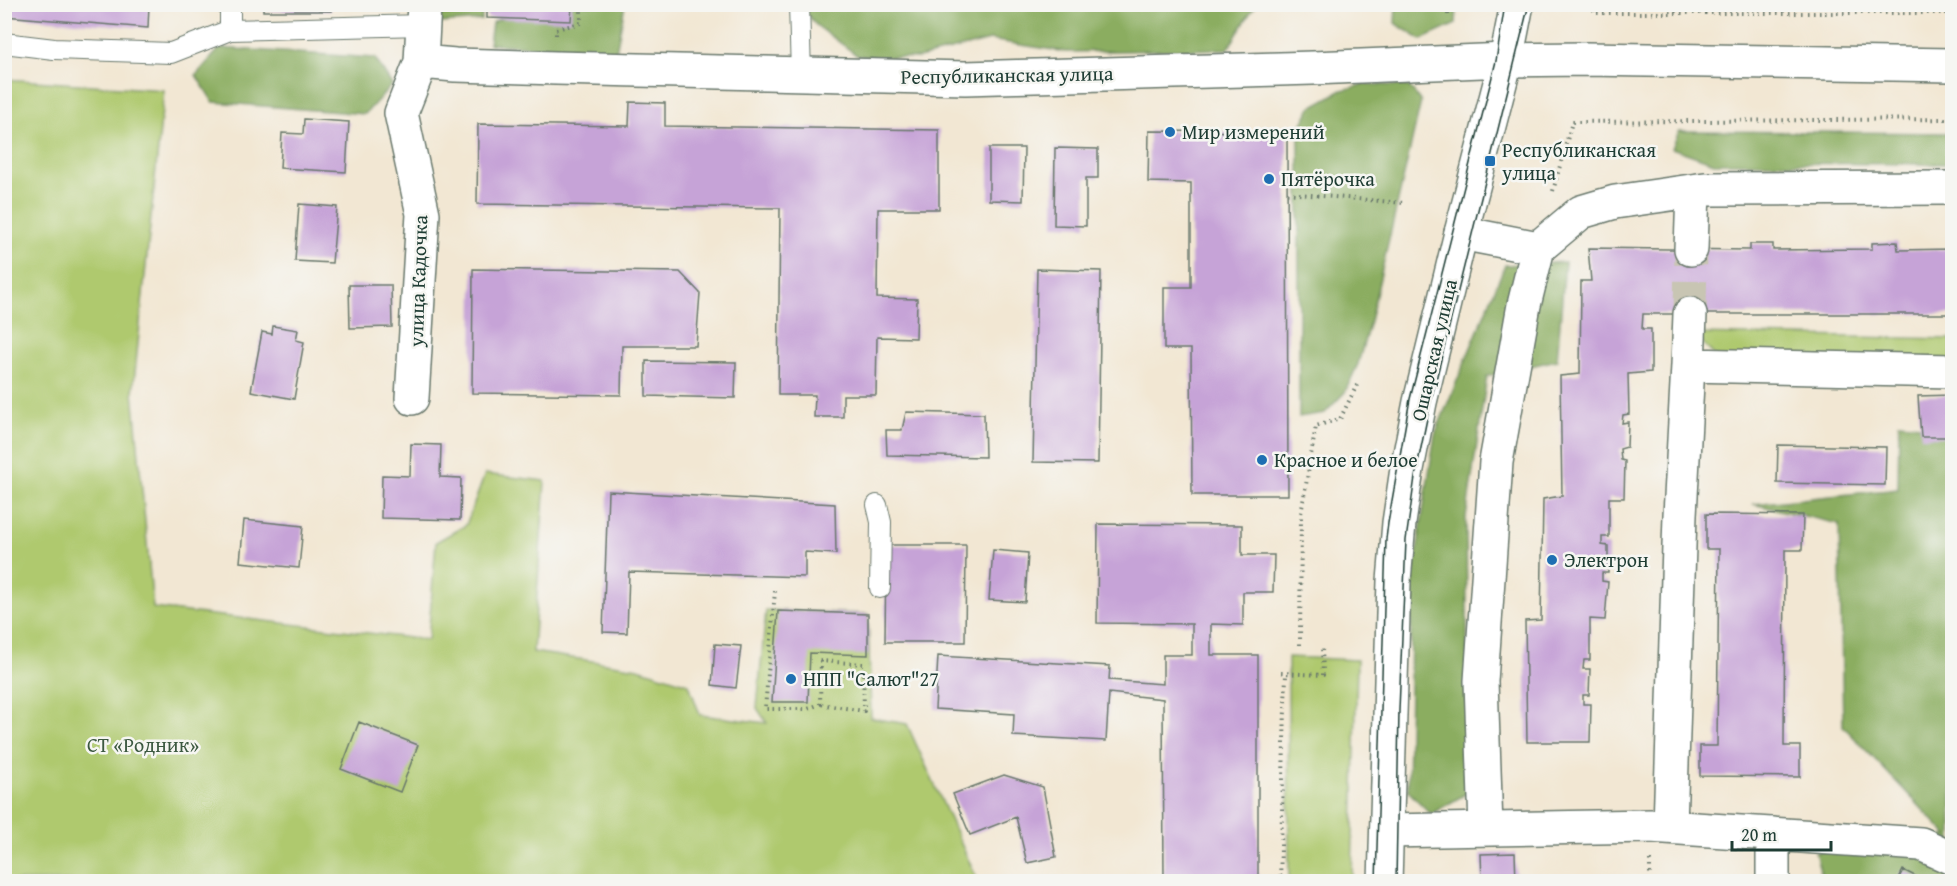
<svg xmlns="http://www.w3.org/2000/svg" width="1957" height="886" font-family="'Gentium Book Plus',serif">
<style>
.green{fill:#afc96e;stroke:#678351;stroke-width:1.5}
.forest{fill:#8bad61;stroke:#55754a;stroke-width:1.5}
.building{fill:#c6a3d7}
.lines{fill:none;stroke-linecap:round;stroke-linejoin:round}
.minor-tunnel{stroke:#c8c5b3;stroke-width:33;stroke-dasharray:33 16;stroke-linecap:butt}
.service-casing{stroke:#69786c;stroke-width:22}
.minor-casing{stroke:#69786c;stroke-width:36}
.tertiary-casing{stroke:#69786c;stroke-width:36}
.path{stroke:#69786c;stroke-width:4;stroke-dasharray:1.5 4.5;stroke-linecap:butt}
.service{stroke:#fff;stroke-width:20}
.minor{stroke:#fff;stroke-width:33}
.tertiary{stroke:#fff;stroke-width:33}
.tram{stroke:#1f3d34;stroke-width:1.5}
.poi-dot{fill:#1f6fb2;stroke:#f6f6f2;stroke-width:2}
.labels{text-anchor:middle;stroke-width:5;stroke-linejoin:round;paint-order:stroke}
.street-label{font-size:20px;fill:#1f3d34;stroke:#f6f6f2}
.poi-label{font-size:20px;fill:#1f3d34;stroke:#f6f6f2;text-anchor:start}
.park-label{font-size:20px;fill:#3c5940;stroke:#f6f6f2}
</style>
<rect width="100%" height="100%" fill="#f6f6f2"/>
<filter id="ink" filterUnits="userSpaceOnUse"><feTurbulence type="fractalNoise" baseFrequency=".0167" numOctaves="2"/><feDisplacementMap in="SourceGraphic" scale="12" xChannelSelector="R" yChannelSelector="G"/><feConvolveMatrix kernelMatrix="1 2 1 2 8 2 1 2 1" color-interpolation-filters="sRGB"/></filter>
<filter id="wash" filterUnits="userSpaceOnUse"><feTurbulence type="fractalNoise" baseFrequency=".008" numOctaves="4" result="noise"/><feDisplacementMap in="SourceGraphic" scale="24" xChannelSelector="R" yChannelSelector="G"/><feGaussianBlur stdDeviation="1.35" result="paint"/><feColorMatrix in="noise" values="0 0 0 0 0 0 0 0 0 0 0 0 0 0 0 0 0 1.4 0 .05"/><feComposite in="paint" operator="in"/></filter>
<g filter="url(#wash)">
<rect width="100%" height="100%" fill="#f2e7d3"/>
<!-- green -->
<path class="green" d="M4,79L164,90L133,392L153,608L428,640L436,542L466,525L485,474L545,481L533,652L638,668L689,684L700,715L767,723L757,708L766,610L868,614L871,718L907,724L978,881H5Z
M1693,334L1952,339V363L1718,359Z
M1288,657L1357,660L1352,881H1289Z"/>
<!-- forest -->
<path class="forest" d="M441,5H482V20L441,23Z
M525,5H625L616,52L489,44L492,23Z
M799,5H1255L1228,49L1066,52L990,40L919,58L858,56L816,25Z
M1396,5H1457L1456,24L1421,40L1395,23Z
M220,48L375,58L392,85L365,114L213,102L196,75Z
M1366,84L1409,86L1421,102L1370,321L1358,364L1345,392L1325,413L1299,417V129L1311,107L1342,90Z
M1679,131L1952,133V164L1714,163L1672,148Z
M1565,262L1557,360L1487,376L1466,518L1469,792L1431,814L1408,791L1412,583L1435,434L1505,265Z
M1899,423L1952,428V881H1823L1815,852L1948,836L1843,726L1839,524L1753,504L1898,489Z"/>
<g id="blocks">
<!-- building -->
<path class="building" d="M4,4H149L148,28L4,16Z
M263,4H331V11H263Z
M487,4H572L571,21L487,18Z
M630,102L665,103V126L939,130V209H878L877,298L917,299L916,338L877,337L876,395H843V417H814L815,395H778L780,208L477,204L478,124L629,126Z
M304,119L349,122L346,172L280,168L282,133L303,134Z
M1149,131L1287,132L1288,495H1192L1191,349H1164V287H1191V183L1148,182Z
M989,148H1024L1023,201L989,200Z
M1055,148L1098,149V178H1086V226L1054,225Z
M299,204L337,207L332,263L295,261Z
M1897,242L1898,250L1952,249V314H1643L1642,329H1651V372L1628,374L1629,414L1623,415L1622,423L1628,422L1627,447L1620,449L1621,460L1625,461L1624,498H1609V537H1602V545L1608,546V573H1602V581L1608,582L1605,620L1590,619V660H1584L1583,669H1590L1589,695H1583V704H1591L1590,742H1527L1525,621L1541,620L1543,499L1562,496L1560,376L1580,374L1581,281H1591L1588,248L1750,250V244H1773V250L1872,249V243Z
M473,269L680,272L700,293L696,346H622L621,395L472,393Z
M1037,269L1101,271L1098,463L1033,462Z
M349,285H391L392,327L350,328Z
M273,326L298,330L296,340L304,342L294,399L251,391L262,332L272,334Z
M646,361L736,362L735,398L646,396Z
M1952,395V437H1921L1918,396Z
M906,412L984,414L985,457L887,455L886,430H902Z
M411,444L441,445L440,477L461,478L460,520L381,518L382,475L410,476Z
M1778,445L1886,447L1885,485L1777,483Z
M608,491L835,504L836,554L805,552V577L629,572L627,633L603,632Z
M1706,514L1803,515L1802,550H1785L1784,746H1800V777L1700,776V746H1717L1719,549H1706Z
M244,520L303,526L299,568L240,562Z
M1098,524L1242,525V555H1274L1273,592H1243V625L1211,624V655H1258V882H1164L1163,699L1109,693L1106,741L1013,736L1014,714L935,709L938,656L1110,666L1109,680L1163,684V655H1192V624L1097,623Z
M886,545H966L965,642H885Z
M993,550L1028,553L1025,602L989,600Z
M778,611L868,614V655L810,653L808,702H772Z
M715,644L741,646L736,688L712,685Z
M359,722L418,745L400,792L341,769Z
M1004,775L1043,787L1056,857L1027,863L1016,817L970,835L953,794Z
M1515,853L1516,882H1482L1481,854Z
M1903,870L1927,882H1897Z"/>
</g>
</g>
<g filter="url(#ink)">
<use href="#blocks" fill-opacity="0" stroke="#69786c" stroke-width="1.5"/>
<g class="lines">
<!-- minor-tunnel -->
<path class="minor-tunnel" d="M1690,314L1691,249"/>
<!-- service casing -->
<g class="service-casing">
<path id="service" d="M230,4V30L423,25
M799,4L801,75
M4,43L54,49L171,53L230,30
M877,505L881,522L880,588"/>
</g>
<!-- minor casing -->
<g class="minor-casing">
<path id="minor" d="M421,62L455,65L556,68L965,78L1313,68L1506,60L1586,59L1952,65
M1461,233L1538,248L1581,212L1615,202L1705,189L1952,188
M1691,249L1693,191
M1690,314L1688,365L1952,371
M412,398L423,214L401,113L421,62L424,4
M1670,826L1680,515L1688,365
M1486,828L1481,681L1496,462L1524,305L1538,248
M1387,831L1650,826L1921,844L1952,858
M1773,882V834"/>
</g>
<!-- tertiary casing -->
<g class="tertiary-casing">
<path id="tertiary" d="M1385,882L1394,581L1399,523L1407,469L1420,402L1461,233L1506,60L1517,4"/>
</g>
<!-- path -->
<path class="path" d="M1594,4V13H1952
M1448,15V4
M556,35V29L581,23V4
M1553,191L1572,122L1952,119
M1287,193L1404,203
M775,591L765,709H808L820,704L821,661L863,664L864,711L820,704
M1300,645L1301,514L1316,426L1340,419L1357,385
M1281,673L1323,675L1322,647
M1650,860V882
M1280,882L1286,673"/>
<!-- service -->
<use href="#service" class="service"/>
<!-- minor -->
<use href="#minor" class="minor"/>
<!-- tertiary -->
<use href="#tertiary" class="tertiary"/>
<!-- tram -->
<path class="tram" d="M1376,882L1386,539L1388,523L1410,399L1496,61L1505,4
M1396,882L1399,710L1406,540L1415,477L1430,404L1529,4"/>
</g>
</g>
<!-- markers -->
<g class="poi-dot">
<circle cx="1170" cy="132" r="6"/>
<rect x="1484" y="155" width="12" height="12" rx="3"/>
<circle cx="1269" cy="179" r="6"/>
<circle cx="1262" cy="460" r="6"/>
<circle cx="1552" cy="560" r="6"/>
<circle cx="791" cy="679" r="6"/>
</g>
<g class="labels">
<!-- street labels -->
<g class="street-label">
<text transform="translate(1007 75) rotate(-1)" y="7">Республиканская улица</text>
<text transform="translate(418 281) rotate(-88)" y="7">улица Кадочка</text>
<text transform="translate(1434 350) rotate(-77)" y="7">Ошарская улица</text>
</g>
<!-- poi labels -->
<g class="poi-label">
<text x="1182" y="139">Мир измерений</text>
<text x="1502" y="157">Республиканская<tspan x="1502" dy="23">улица</tspan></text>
<text x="1281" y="186">Пятёрочка</text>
<text x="1274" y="467">Красное и белое</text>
<text x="1564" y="567">Электрон</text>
<text x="803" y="686">НПП "Салют"27</text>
</g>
<!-- park labels -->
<g class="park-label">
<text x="143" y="752">СТ «Родник»</text>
</g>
</g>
<!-- margin -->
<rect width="1957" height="886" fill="none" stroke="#f6f6f2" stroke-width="24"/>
<!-- scale -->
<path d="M1732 841v9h99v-9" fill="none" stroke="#1f3d34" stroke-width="3"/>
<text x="1741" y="841" font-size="18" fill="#1f3d34" stroke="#f6f6f2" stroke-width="4.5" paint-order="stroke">20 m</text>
</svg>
